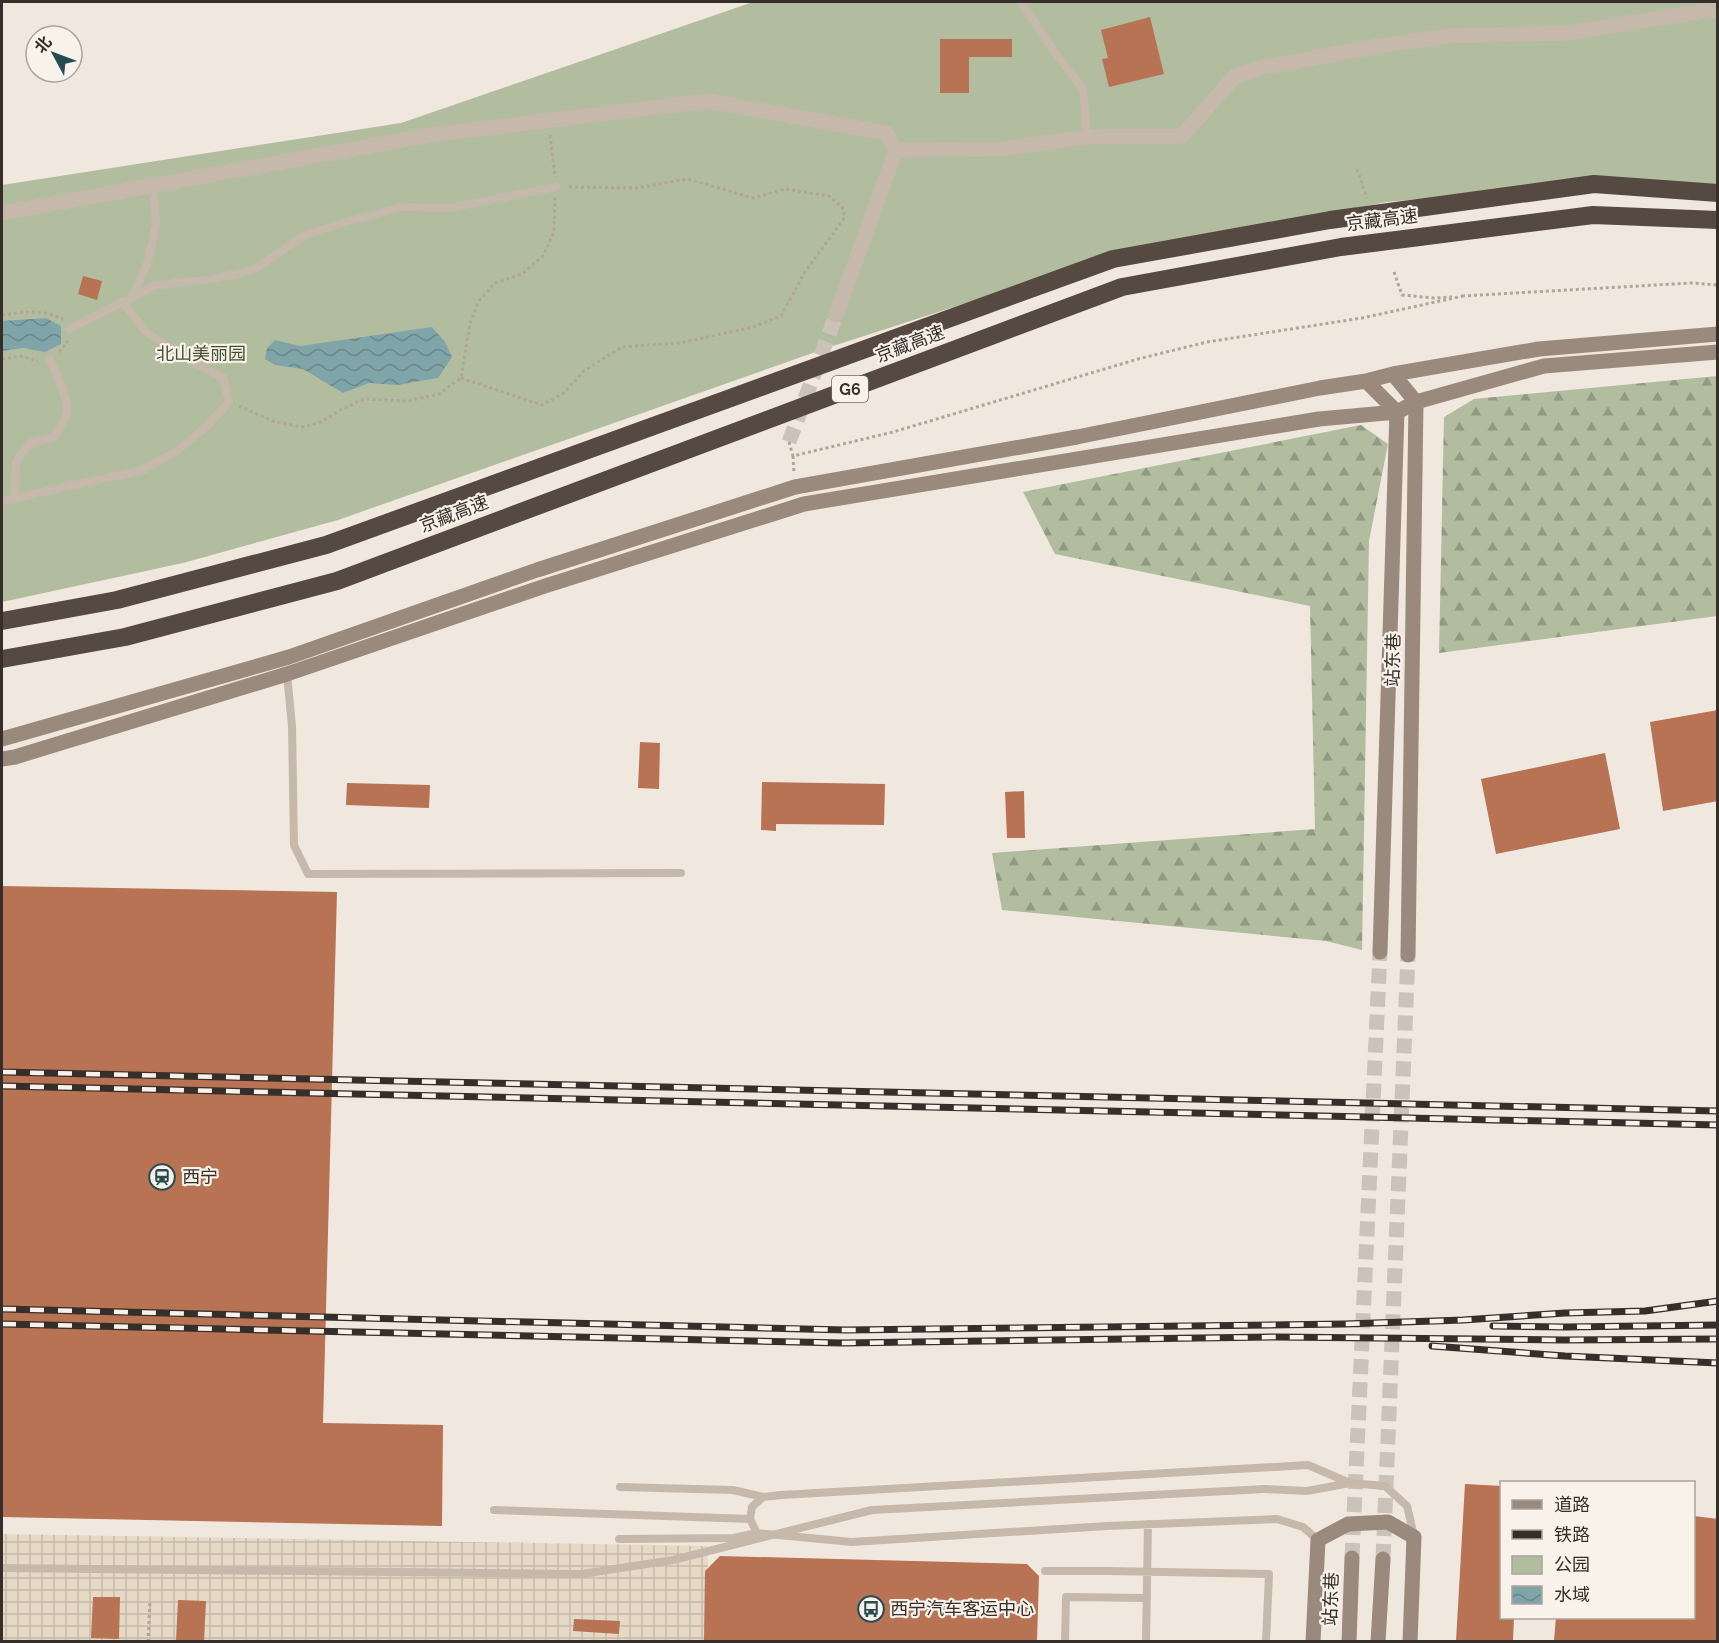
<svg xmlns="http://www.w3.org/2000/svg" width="1719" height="1643" font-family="Raleway,'Noto Sans SC',sans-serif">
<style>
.green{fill:#b2bda0}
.forest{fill:url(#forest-firs)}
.plaza{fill:url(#plaza-grid)}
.water{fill:url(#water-waves)}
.building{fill:#b87254}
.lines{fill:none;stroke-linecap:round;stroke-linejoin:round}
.minor-tunnel{stroke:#cbc3ba;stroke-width:15;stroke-dasharray:15 8;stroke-linecap:butt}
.secondary-tunnel{stroke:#cbc3ba;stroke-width:15;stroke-dasharray:15 8;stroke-linecap:butt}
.path{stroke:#b2a496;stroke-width:3;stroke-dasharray:3 3;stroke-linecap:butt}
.service{stroke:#c6b9ab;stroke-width:8}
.minor{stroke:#c6b9ab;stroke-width:15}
.secondary{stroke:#9a897d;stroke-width:15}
.motorway{stroke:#554942;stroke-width:18}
.rail-casing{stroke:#352e2a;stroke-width:7}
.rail{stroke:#f8f2ea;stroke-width:4.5;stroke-dasharray:14;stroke-linecap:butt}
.service-bridge{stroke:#c6b9ab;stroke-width:8}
.labels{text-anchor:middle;stroke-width:4.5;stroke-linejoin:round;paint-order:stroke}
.shield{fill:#f8f2ea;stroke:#706964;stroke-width:1.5}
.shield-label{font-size:16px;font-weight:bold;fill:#352e2a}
.street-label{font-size:18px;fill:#352e2a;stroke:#f8f2ea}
.park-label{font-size:18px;fill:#435130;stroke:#f8f2ea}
.poi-label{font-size:18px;fill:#352e2a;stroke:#f8f2ea;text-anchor:start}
</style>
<defs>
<pattern id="forest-firs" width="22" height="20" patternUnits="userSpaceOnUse" patternTransform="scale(1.5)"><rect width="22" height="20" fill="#b2bda0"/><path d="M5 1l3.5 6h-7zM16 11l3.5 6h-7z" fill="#929a83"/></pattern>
<pattern id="plaza-grid" width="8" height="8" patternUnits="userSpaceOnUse" patternTransform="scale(1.5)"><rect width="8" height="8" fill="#e6dac7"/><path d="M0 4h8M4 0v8" fill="none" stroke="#c6bbab"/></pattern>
<pattern id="water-waves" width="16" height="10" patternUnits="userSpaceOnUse" patternTransform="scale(1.5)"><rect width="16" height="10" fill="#80a5a9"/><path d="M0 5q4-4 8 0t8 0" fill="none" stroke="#6a878a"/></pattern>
</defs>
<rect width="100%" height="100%" fill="#f0e8de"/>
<!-- green -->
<path class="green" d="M753,2H1717V184H1584L1387,202L1169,244L1050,276L827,348L338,520L183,563L2,602V185L401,123Z"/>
<!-- forest -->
<path class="forest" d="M1717,376V616L1439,653L1444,417L1474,399Z
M1361,425L1388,444L1369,541L1362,950L1326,941L1002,910L992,853L1315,829L1310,606L1055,554L1023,492Z"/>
<!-- plaza -->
<path class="plaza" d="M2,1534L708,1546L707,1641L2,1642Z"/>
<!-- water -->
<path class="water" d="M46,318L61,326V344L45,352L24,348L2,351V321Z
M432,327L445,342L452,357L438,378L397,385L369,383L343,393L303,369L275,365L265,359L267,348L275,340L300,346Z"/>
<!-- building -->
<path class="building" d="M1150,17L1164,74L1109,87L1102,59L1108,58L1101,30Z
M940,39H1012V57H969V93H940Z
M83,276L102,281L97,300L78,294Z
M1718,710V801L1663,811L1650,722Z
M640,742L660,743L659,789L638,788Z
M1605,753L1620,829L1496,854L1481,779Z
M762,782L885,784L884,825L776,824V831L761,830Z
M347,783L430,785L429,808L346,805Z
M1024,791L1025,838H1007L1005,792Z
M2,886L337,892L323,1423L443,1425L442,1526L2,1517Z
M1465,1484L1502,1486V1617H1514L1513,1641H1456Z
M1694,1516L1718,1519V1641H1554L1556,1617H1694Z
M720,1556L1027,1564L1039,1576L1037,1641H704L705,1571Z
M93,1597H120L119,1639L91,1638Z
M178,1600L206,1601L204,1641H176Z
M574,1619L620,1621L619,1634L573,1631Z"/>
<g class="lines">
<!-- minor-tunnel -->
<path class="minor-tunnel" d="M789,442L836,315"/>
<!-- secondary-tunnel -->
<path class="secondary-tunnel" d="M1352,1558L1380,952
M1383,1559L1408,955"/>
<!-- path -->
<path class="path" d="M550,135L555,177
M1357,169L1367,198
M1394,272L1402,295L1434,298L1452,297
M1462,296L1691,283L1718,285
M2,315C23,312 45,309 64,320
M59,352L68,341
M2,359L21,356L38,361
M461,378L542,405L564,393L584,371L622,347L680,343L753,327L781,316L805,272L845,217L842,207L829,196L785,189L753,198L688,179L637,188L566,187
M239,406L275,422L303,427L321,422L340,410L364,399L408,401L439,394L461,378L470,323L479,301L495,283L522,274L543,256L554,232L555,198
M789,442L793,456L893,432L1138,359L1207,342L1362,318L1463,296
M793,456L794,473
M148,1642L150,1601"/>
<!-- service -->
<path class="service" d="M1021,2L1055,53L1083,89L1087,137
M133,296L148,261L156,225L153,186
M69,329L154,286L180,282L209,280L253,270L305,235L339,224L402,207L450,208L556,187
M14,499L16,462L30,443L54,437C59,429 66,420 67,411C68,397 56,373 50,360
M2,501L143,470L178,450L206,427L229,402L223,378L185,358L146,332L122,301
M287,674L292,726L294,845L308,874L681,873
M620,1487L733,1490L763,1497
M1264,1489L1307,1491L1350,1483L1385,1486L1407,1506L1414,1536
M494,1510L750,1519
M619,1539L733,1538L757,1533
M1318,1540L1303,1527L1277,1519L1107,1526L852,1542L757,1533L750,1519L752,1507L763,1497L781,1495L1308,1465L1350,1483
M1045,1571H1110L1269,1574L1266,1642
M1065,1642L1066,1597L1147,1598
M1146,1642L1148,1524"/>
<!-- minor -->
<path class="minor" d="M2,213L430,135L708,101L886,133L896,150L1002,149L1087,137L1182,136L1235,76L1264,67L1379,46L1449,36L1567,33L1718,9
M836,315L896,150"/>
<!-- secondary -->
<path class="secondary" d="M1393,374L1416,402L1408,955
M1366,381L1397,412L1380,952
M2,739L289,657L537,570L795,487L1077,437L1320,388L1366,381L1393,374L1539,349L1718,334
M2,759L15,757L287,674L545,586L804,504L1319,419L1397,412L1416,402L1544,366L1718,352
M1313,1642L1318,1540L1348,1524L1388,1522L1414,1537L1410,1642
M1349,1642L1352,1558
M1378,1642L1383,1559"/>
<!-- motorway -->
<path class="motorway" d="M2,621L117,600L326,545L1113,259L1330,220L1594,184L1718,193
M2,659L125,637L337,581L1122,287L1341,247L1593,215L1718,220"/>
<!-- rail casing -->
<g class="rail-casing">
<path id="rail" d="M2,1072L1718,1111
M2,1086L1718,1125
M2,1309L846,1330L1345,1324L1463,1320L1565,1313L1645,1311L1718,1301
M2,1324L843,1343L1276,1337L1564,1340L1718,1339
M1493,1326L1565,1327L1718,1325
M1432,1346L1565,1356L1718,1363"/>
</g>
<!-- rail -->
<use href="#rail" class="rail"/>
<!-- service-bridge -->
<path class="service-bridge" d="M2,1568L582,1574L673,1560L872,1510L1264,1489"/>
</g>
<!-- icons -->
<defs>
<g id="station-ring" transform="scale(1.35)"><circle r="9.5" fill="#f8f2ea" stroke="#244c52" stroke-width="1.5"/><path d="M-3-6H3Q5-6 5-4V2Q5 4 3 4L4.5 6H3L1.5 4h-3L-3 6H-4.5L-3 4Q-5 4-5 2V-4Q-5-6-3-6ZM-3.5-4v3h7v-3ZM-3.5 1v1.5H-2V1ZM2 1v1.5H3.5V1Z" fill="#244c52"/></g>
<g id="bus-ring" transform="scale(1.35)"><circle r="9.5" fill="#f8f2ea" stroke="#244c52" stroke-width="1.5"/><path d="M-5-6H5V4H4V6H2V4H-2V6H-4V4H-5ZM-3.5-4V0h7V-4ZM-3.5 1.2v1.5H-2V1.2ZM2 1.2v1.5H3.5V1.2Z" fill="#244c52"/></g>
</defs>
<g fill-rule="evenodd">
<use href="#station-ring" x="162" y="1177"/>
<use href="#bus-ring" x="871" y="1609"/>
</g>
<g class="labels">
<!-- shield labels -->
<rect class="shield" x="832" y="376" width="36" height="26" rx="4.5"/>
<g class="shield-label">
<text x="850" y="395">G6</text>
</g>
<!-- street labels -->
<g class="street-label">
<text transform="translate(1382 220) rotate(-7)" y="6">京藏高速</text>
<text transform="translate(910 344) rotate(-21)" y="6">京藏高速</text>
<text transform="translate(454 514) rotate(-21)" y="6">京藏高速</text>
<text transform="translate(1393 660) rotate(-89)" y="6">站东巷</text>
<text transform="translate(1331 1599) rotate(-88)" y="6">站东巷</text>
</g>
<!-- park labels -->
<g class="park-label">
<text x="201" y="360">北山美丽园</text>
</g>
<!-- poi labels -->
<g class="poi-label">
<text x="182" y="1183">西宁</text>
<text x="890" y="1615">西宁汽车客运中心</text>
</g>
</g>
<!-- border -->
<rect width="1719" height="1643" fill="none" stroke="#352e2a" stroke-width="6"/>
<!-- legend -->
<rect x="1500" y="1481" width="195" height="138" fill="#f8f2ea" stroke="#aaa49d" stroke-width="1.5"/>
<rect x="1512" y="1500" width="30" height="9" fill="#9a897d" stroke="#aaa49d" stroke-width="1.5"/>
<text x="1554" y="1511" font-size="18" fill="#352e2a">道路</text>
<rect x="1512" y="1530" width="30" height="9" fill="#352e2a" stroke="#aaa49d" stroke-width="1.5"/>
<text x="1554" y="1541" font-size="18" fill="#352e2a">铁路</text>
<rect x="1512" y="1556" width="30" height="18" fill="#b2bda0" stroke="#aaa49d" stroke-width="1.5"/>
<text x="1554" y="1571" font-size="18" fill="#352e2a">公园</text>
<rect x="1512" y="1586" width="30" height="18" fill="url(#water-waves)" stroke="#aaa49d" stroke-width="1.5"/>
<text x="1554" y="1601" font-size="18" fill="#352e2a">水域</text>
<!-- north arrow -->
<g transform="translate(54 54) rotate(311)"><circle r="28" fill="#f8f2ea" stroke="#aaa49d" stroke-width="1.5"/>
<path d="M0-4.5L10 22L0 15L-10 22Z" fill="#244c52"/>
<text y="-9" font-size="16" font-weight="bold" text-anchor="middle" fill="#352e2a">北</text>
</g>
</svg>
